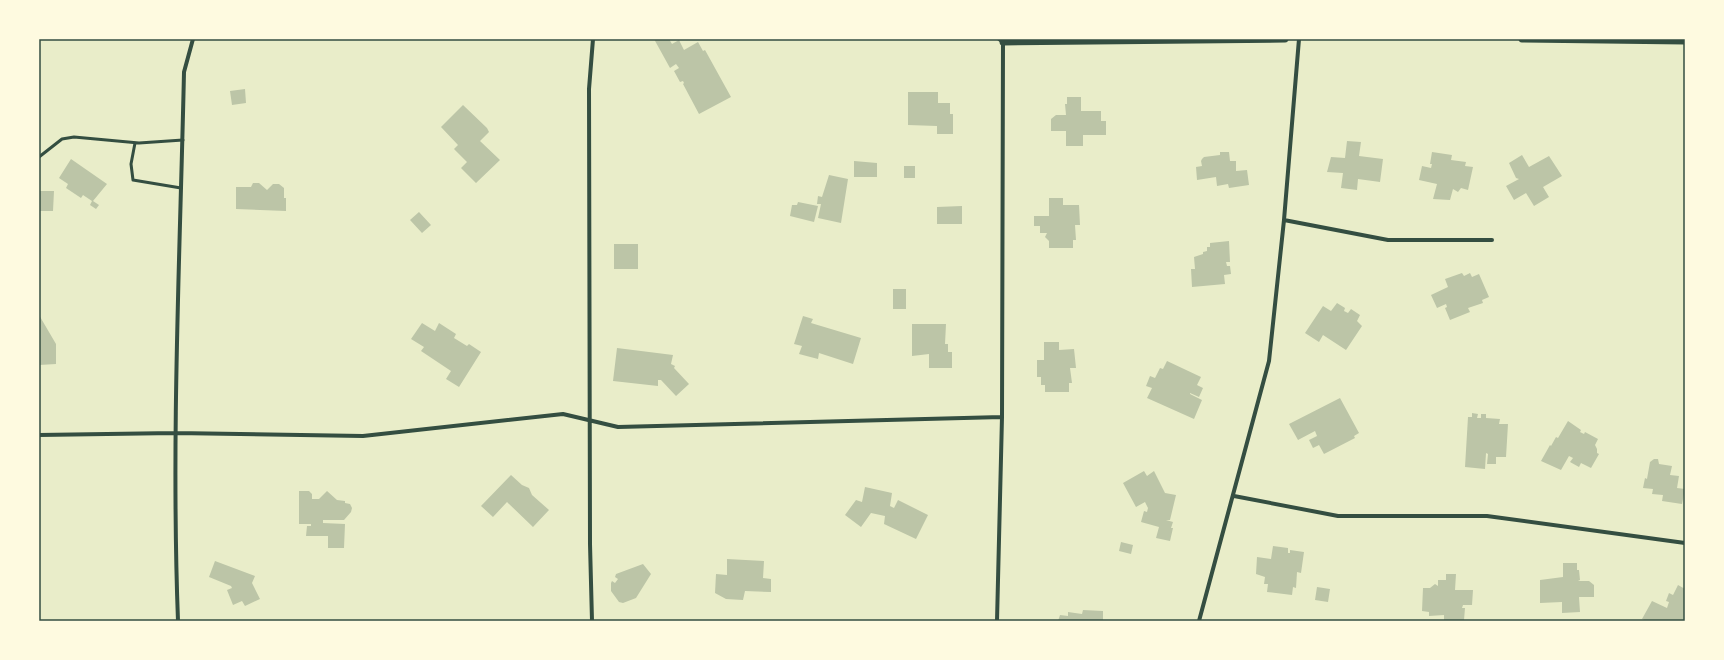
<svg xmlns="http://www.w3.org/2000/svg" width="1724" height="660" font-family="'DM Sans',sans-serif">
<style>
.building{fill:#bcc5a7}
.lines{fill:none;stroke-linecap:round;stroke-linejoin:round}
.service{stroke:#344e41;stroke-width:3}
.minor{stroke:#344e41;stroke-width:4}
.tertiary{stroke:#344e41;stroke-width:7}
.neatline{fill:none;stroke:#344e41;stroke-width:1.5}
</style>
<rect width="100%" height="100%" fill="#e9edc9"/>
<!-- building -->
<path class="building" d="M654,39H669L672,44L679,40L684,50L698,42L703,51L705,50L731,97L699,114L683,84L684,83L683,81L680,82L674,71L679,68L676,64L670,68Z
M245,89L246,103L232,105L230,91Z
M908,92H938V103H950V114H953V134H937V126L908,125Z
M1067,97H1081V111H1101V121H1106V135H1083V146H1066V131H1051V119L1056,115H1066L1065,104H1067Z
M463,105L487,128L489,132L480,141L500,160L476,183L461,168L467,162L454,149L458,145L441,127Z
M1347,141L1361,142L1359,156L1383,159L1380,182L1358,179L1357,190L1341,188L1343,173L1327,172L1331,157L1345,158Z
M1220,152H1229L1230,161H1236V171L1247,170L1249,185L1229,188L1228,184L1217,186L1216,177L1197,180L1196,167L1202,166L1201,161L1202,159L1204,157L1220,155Z
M1432,152L1452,155L1451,160L1466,162L1465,166L1473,167L1468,190L1461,188L1458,192L1453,189L1450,200L1433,199L1437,184L1419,180L1422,166L1431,168L1432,164H1430Z
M1522,155L1529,167L1549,156L1562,176L1543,187L1549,197L1534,206L1526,193L1514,200L1506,186L1519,179L1516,178L1509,163Z
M71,159L107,184L93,201L99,205L96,209L90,205L92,201L83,195L81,198L66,188L68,184L59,178Z
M854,161L877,163V177H854Z
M904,166H915V178H904Z
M829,175L848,179L841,223L818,218L821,204H817L818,196L822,197Z
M253,183H259L267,190L273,184H279L284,188V198H286V211L236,209V187H251Z
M39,191H54L53,211H39Z
M1049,198H1063V205H1079L1080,225H1075L1076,240H1073V248H1049V241L1045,237L1047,233H1040V226H1034V216H1049Z
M798,202L818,206L814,222L790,216L792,205H797Z
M962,206V224H937V207Z
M419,212L431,225L422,233L410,220Z
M1229,241L1230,262H1226L1227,266H1230L1231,274L1224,275L1225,284L1192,287L1191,269H1195L1194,257L1203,254V252L1207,251V247H1210V243Z
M614,244H638V269H614Z
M1462,273L1464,276L1470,273L1472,277L1479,274L1489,297L1482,300L1483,303L1468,308L1470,312L1450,320L1445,308L1447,307L1446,304L1437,308L1431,295L1448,287L1445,279Z
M893,289H906V309H893Z
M1337,303L1345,308L1344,311L1348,313L1351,309L1360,315L1357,321L1362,326L1346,350L1323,335L1319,342L1305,333L1323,306L1331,311Z
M39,315L56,344V364L39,365Z
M803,316L813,319L811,323L861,338L853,364L819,353L818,359L799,354L802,346L794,344Z
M422,323L435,331L439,323L456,334L454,338L467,346L469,344L481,352L459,387L446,379L451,371L421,351L424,347L411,339Z
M912,324H946L945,344H948V352H952V368H929V354L912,356Z
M1044,342H1059V350L1074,349L1076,368H1070L1072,383H1069V392H1045V385H1041V377H1037V360H1044Z
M617,348L673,355L671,364L675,366L674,368L689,384L676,396L661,380H658V386L613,381Z
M1167,361L1201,377L1197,385L1203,388L1199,397L1190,393V394L1202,400L1194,419L1147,398L1152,388L1146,386L1150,376L1155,378L1160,368L1163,369Z
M1340,398L1359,433L1354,436L1355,438L1324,454L1319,445L1313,448L1309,440L1317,436L1315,431L1298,440L1289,424Z
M1472,413L1478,414L1477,418H1481V414H1486V418L1500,419L1499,424H1508L1506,457H1496V464H1487L1488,454L1486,453L1485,469L1465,467L1468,417H1472Z
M1568,421L1581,430L1580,432L1584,434L1585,432L1598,439L1595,445L1597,449V453L1599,454L1591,468L1581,463L1579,467L1570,462L1573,458L1569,456L1561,470L1541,461L1550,445L1551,446L1556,437L1558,438Z
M1654,459H1658L1659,464L1672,466L1670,475L1679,476L1677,488L1685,489L1682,504L1662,501L1663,495L1652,494L1653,489L1643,488L1645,478L1647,479L1650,462Z
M1144,471L1147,476L1154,471L1165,493L1176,495L1170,520H1166L1173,522L1171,528H1173L1170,541L1156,538L1159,527L1141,522L1144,511L1147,512L1148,508L1145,502L1136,507L1123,483Z
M511,475L522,485L529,488L532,495L549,510L533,527L507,502L493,517L481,506Z
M865,487L892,493L890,506L894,508L898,500L928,515L916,539L884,524L885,516L871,513L861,527L845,515L856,500L862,502Z
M299,491H309L312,494V499H319L327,491L337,500L345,501V503L350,504L352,508L351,512L344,520H323V523L345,524L344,548H328V536H306L307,526H311V524H299Z
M1121,542L1133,545L1131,554L1119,551Z
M1273,546L1288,548V553H1290V550L1304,552L1301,573L1297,572L1296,588L1293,587L1292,595L1267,592L1268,584H1264L1265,577L1256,574L1257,557L1271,559Z
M727,559L764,561L763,578L771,579V592L745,591L743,600L726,599L715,593L716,574L727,575Z
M215,561L255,576L252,583L260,599L245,606L242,601L233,605L227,590L232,588L231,586L209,577Z
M1563,563H1577V570H1579L1580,580L1578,581H1589L1594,585V597H1579L1580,612L1562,613V602L1540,603V580L1563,577Z
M643,564L651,574L636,598L623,603L619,602L611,591V583L612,581L615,583L618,579L615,577L616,574Z
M1446,574H1456L1455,590H1473L1472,605H1463L1462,608H1465L1464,620H1444V615L1429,616V612L1422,611L1423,588H1430L1435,584L1438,586V580H1446Z
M1678,585L1685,589V621H1647L1642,619L1652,601L1667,608L1669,602L1666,601L1669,593L1673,595Z
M1317,587L1330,589L1328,602L1315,600Z
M1083,610L1103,611V621H1058L1060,615L1068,616V612L1082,614Z"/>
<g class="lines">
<!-- service -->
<path class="service" d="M135,143L131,164L133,180L181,188
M39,157L62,139L74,137L139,143L183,140"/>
<!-- minor -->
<path class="minor" d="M1284,220L1388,240H1492
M39,435L175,433L363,436L563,414L618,427L1002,417
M1234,496L1338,516H1487L1685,543
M178,621C171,438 180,255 184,72L193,39
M592,621L590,544L589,89L593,39
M997,621L1002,417L1003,42L999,39
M1199,621L1269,361L1284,220L1299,39"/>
<!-- tertiary -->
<path class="tertiary" d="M1003,39V42L1285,39
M1522,39L1685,41"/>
</g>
<!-- border -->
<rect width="1724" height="660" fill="none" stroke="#fefae0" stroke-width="80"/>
<rect x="40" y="40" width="1644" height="580" class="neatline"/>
</svg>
